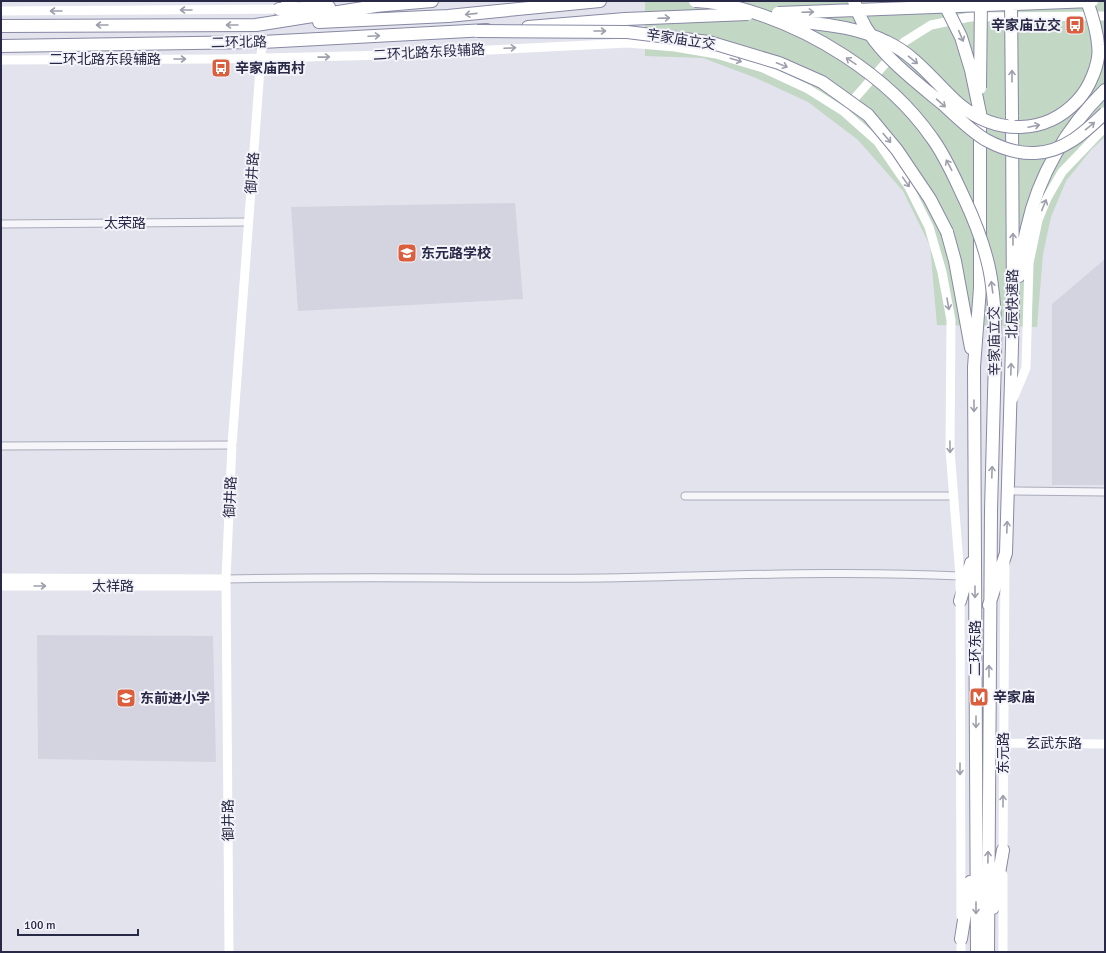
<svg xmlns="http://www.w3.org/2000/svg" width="1106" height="953" font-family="Signika,'Noto Sans SC',sans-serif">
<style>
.built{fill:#d4d4e1}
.green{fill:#c3d7c5}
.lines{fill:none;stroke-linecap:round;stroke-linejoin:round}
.street-casing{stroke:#aaabba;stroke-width:9}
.highway-casing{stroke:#8889a4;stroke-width:14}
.street{stroke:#f6f6fa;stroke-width:7}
.secondary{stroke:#fff;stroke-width:9}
.highway{stroke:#fff;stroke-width:12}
.highway-bridge-casing{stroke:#8889a4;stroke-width:14;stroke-linecap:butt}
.highway-bridge{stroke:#fff;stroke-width:12}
.oneway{stroke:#9e9fac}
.labels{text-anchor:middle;stroke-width:4;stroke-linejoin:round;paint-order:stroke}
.poi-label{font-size:14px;font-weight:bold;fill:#282946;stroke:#f3f3f9;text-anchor:start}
.street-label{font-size:14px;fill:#282946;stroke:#f3f3f9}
</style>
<rect width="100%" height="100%" fill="#e2e3ec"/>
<!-- built -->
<path class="built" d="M515,203L523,299L298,311L291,207Z
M1105,259V485H1052V304Z
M37,635L213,636L216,762L38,759Z"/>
<!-- green -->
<path class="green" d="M645,1H1105V137L1091,150L1066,181L1051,217L1043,254L1037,327L937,325L930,246L903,191L858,140L808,102L756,78L703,58L645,56Z"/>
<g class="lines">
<!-- street casing -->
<g class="street-casing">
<path id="street" d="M1,224L248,222
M1,446L232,445
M1008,491L1105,492
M685,496H953
M226,579C351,576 477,579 602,578C721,576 841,570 960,576"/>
</g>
<!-- highway casing -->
<g class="highway-casing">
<path id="highway" d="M375,6L432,1
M279,9L329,7
M319,22L448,16L600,1
M1,26L256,25L382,5
M528,27L625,19
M1,46L262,42L487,30
M947,232L955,261L971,348
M1019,276C1021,260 1023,244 1027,228C1038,176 1067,127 1105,90
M960,601L971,563
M989,605L1006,553L1013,311L1012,117
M993,908L1003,850
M961,939L970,882
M977,952L974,367L980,288V113
M988,952L991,511"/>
</g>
<!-- street -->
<use href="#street" class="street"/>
<!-- secondary -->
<path class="secondary" d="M1,11L279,9L293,1
M1,60L221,59L389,55L628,43L675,47L716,54L763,68L808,89L843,111L878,142L909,187L929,227L942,272L951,320L950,450L960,576L961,916
M847,107L904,42L931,25L970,17L1105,16
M1013,399L1026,368L1029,263L1038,220L1047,198L1062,172L1105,127
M1,578L226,579
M1,586H226
M1003,743L1105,744
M1003,857L1005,563
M229,952L226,579L232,445L262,42
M961,952V933
M1003,952V875"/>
<!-- highway -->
<use href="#highway" class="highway"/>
<!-- highway-bridge casing -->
<g class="highway-bridge-casing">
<path id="highway-bridge" d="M695,1C708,2 722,3 735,7C809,26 888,75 932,138C946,157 955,179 965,200C977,226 989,258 992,286C997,322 995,358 994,394C993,433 992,472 991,511
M854,1C867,46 909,76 944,105C957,117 971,131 986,140C1001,148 1018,154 1035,153C1064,152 1085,132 1105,113
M943,1L961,37L971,70L980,113
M1011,1L1012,115
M778,13L1092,1
M625,19L748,14
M781,19C817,24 854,25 887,42C917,56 936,84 960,105C997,135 1045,135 1077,101C1089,89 1101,62 1098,45C1097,30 1092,15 1087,1
M477,31L627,32L709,42L779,63L822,82L868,115L897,150L930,199L947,232
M980,88L981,1"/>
</g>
<!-- highway-bridge -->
<use href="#highway-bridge" class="highway-bridge"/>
</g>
<!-- one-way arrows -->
<defs><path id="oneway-shaft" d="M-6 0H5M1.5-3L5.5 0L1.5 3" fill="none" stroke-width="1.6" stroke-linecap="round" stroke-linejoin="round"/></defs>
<g class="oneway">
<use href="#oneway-shaft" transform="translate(186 10) rotate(180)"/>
<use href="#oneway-shaft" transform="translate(56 11) rotate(180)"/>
<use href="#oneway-shaft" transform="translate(808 12) rotate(-2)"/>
<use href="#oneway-shaft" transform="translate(471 14) rotate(174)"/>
<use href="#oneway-shaft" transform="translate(664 18) rotate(-2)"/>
<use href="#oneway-shaft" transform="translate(102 25) rotate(180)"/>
<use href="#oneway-shaft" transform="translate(232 25) rotate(180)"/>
<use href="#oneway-shaft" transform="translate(600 31)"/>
<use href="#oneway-shaft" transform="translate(374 36) rotate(-3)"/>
<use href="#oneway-shaft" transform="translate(961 36) rotate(67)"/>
<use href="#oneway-shaft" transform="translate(510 48) rotate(-3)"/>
<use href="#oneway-shaft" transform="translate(324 57) rotate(-1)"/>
<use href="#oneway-shaft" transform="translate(180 59)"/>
<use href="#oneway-shaft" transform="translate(736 60) rotate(17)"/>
<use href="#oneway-shaft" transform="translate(913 60) rotate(39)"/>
<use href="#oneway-shaft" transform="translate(851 61) rotate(-146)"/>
<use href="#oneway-shaft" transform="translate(782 65) rotate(22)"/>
<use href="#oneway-shaft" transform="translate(1012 76) rotate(-90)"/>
<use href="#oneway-shaft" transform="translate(941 103) rotate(41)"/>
<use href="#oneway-shaft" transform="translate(1034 126) rotate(-12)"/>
<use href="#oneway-shaft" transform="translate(1090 126) rotate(-39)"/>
<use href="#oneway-shaft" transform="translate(887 138) rotate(50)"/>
<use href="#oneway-shaft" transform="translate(949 165) rotate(-118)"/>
<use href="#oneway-shaft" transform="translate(906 182) rotate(55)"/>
<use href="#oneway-shaft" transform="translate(1044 205) rotate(-68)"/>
<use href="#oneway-shaft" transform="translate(1013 239) rotate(-90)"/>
<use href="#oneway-shaft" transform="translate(992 287) rotate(-98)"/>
<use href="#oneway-shaft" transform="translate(948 304) rotate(80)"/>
<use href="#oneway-shaft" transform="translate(1011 369) rotate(-88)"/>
<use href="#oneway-shaft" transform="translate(974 406) rotate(90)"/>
<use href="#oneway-shaft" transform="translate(950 447) rotate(89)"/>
<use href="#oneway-shaft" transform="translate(992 472) rotate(-88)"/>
<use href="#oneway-shaft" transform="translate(1007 527) rotate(-88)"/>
<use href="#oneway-shaft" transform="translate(40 586)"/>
<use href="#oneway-shaft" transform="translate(975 592) rotate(90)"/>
<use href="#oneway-shaft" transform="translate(989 671) rotate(-90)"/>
<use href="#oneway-shaft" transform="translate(976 722) rotate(90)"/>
<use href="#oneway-shaft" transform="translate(960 769) rotate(90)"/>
<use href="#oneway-shaft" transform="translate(1003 801) rotate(-90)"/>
<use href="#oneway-shaft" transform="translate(988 857) rotate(-89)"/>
<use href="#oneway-shaft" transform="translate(976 908) rotate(90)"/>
</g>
<!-- icons -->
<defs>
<g id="bus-square" transform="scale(1)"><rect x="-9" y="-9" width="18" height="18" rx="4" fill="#db5e3d" stroke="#f3f3f9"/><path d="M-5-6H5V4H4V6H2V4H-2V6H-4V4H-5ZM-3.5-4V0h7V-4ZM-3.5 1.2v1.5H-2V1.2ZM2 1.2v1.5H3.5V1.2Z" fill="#fff"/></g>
<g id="school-square" transform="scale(1)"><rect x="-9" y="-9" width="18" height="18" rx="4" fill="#db5e3d" stroke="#f3f3f9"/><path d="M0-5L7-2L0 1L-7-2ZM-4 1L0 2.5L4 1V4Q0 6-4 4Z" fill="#fff"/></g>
<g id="metro-square" transform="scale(1)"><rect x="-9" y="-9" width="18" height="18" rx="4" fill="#db5e3d" stroke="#f3f3f9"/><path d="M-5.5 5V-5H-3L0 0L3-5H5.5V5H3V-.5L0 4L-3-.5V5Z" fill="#fff"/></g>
</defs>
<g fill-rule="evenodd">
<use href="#bus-square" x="1075" y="25"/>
<use href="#bus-square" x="221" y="68"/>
<use href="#school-square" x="407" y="253"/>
<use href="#metro-square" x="979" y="697"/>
<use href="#school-square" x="126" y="698"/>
</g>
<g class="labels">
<!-- poi labels -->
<g class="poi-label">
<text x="1061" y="30" text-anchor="end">辛家庙立交</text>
<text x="235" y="73">辛家庙西村</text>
<text x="421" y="258">东元路学校</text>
<text x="993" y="702">辛家庙</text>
<text x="140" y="703">东前进小学</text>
</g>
<!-- street labels -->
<g class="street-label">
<text transform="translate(681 39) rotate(9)" y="5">辛家庙立交</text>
<text transform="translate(239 42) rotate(-1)" y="5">二环北路</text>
<text transform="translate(429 52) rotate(-3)" y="5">二环北路东段辅路</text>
<text x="105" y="64">二环北路东段辅路</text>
<text transform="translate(252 173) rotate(-86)" y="5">御井路</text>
<text x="125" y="228">太荣路</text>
<text transform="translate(1012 304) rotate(-89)" y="5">北辰快速路</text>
<text transform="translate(994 341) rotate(-91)" y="5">辛家庙立交</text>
<text transform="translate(230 497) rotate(-87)" y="5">御井路</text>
<text x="113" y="591">太祥路</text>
<text transform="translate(975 648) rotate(-90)" y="5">二环东路</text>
<text x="1054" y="748">玄武东路</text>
<text transform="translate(1003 753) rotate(-90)" y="5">东元路</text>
<text transform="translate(228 820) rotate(-91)" y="5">御井路</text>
</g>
</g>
<!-- border -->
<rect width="1106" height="953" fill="none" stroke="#282946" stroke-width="4"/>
<!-- scale -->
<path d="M18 929v6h120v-6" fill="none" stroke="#282946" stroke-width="2"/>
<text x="24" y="929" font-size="12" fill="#282946" stroke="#f3f3f9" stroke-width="3" paint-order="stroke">100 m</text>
</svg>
